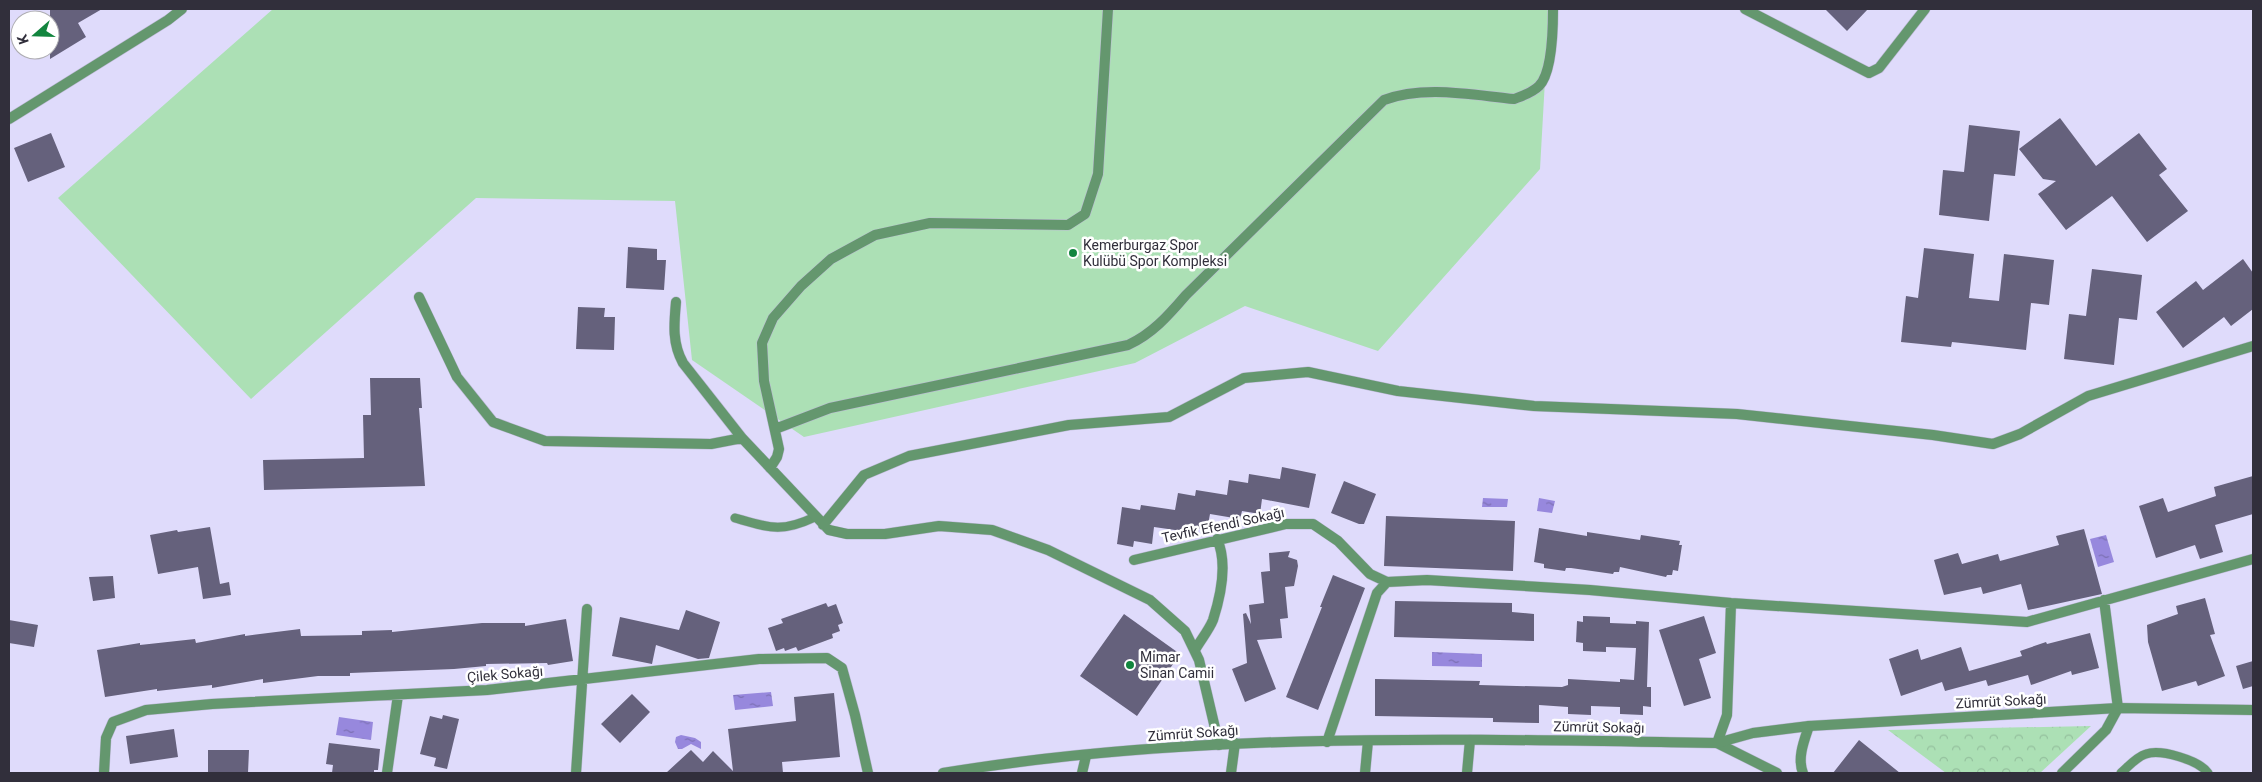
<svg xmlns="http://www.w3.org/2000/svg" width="2262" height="782" font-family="Roboto,sans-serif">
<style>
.grass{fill:#ace0b5}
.park{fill:url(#park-crowns)}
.water{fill:url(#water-ripples)}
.building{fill:#65617c}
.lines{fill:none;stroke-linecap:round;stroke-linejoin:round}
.service-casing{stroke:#bcb9d5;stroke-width:10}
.minor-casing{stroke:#bcb9d5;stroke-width:11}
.tertiary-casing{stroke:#bcb9d5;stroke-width:11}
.service{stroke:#64976e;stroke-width:9}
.minor{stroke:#64976e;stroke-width:10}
.tertiary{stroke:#64976e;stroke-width:10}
.poi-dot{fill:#12853e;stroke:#fff;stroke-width:2}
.labels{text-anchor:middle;stroke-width:5;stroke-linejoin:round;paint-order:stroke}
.poi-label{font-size:14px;fill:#312f3b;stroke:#fff;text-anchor:start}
.street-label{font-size:14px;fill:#312f3b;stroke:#fff}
</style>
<defs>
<pattern id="park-crowns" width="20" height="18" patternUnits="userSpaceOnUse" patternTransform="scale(1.25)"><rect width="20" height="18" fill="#ace0b5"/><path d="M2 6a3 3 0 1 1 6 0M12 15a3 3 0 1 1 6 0" fill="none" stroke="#94c09d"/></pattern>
<pattern id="water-ripples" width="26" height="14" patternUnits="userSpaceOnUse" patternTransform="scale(1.25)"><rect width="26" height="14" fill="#9788dd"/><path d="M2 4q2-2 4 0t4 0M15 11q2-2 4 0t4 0" fill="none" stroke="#7c70b4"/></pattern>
</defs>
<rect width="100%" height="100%" fill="#dfdbfb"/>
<!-- grass -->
<path class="grass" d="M273,9H1549L1540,169L1378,351L1245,306L1135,363L804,437L692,360L675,201L476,198L251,399L58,198Z"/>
<!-- park -->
<path class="park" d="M2091,726L2040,773H1946L1888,730Z"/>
<!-- water -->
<path class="water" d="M1483,498L1508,499L1507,507H1482Z
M1539,498L1555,501L1552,513L1537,511Z
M2106,535L2114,562L2098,567L2090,539Z
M1432,652L1482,654V667L1432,666Z
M771,692L773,706L735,710L733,695Z
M339,717L373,722L371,740L336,735Z
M681,735L695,738L701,742V749L691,744L682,749H678L675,742L676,737Z"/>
<!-- building -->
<path class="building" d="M50,9H102L78,23L86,37L50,59Z
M1825,9H1868L1847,31Z
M2060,118L2096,166L2139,133L2167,169L2159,175L2188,211L2147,242L2112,196L2066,230L2038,194L2056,181L2043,179L2019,149Z
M1969,125L2020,131L2015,176L1994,174L1989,221L1939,215L1943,170L1964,172Z
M51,133L65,167L28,182L14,148Z
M628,247L657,249V260H666L664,290L626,288Z
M1924,248L1974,254L1969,298L1999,301L2004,254L2054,260L2049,305L2031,303L2026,350L1952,342L1951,347L1901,342L1906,296L1918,298Z
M2243,259L2253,273V309L2231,326L2224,317L2183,348L2156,312L2196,281L2203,290Z
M2092,269L2142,275L2137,320L2119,318L2114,365L2064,359L2069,314L2086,316Z
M578,307L605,308L604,317H615L614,350L576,349Z
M370,378H420L422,408H419L425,486L264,490L263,460L364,458L363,415H371Z
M1282,467L1316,474L1309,508L1262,499L1260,514L1242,511L1240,519L1210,514L1207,530L1190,527L1189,532L1154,527L1152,544L1134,541L1133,547L1117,544L1122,507L1140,510L1141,505L1175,510L1178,493L1195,496L1196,490L1227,495L1229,480L1248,483L1249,474L1280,479Z
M2253,476V514L2215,525L2223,552L2200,559L2195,545L2156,558L2139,506L2163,498L2168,512L2216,496L2214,487Z
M1344,481L1376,494L1364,524H1359L1331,513Z
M1386,516L1515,521L1513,571L1384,566Z
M210,527L220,584L229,582L231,595L203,599L198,567L158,574L150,535L177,530L178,532Z
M1539,528L1587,536V532L1640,540L1641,535L1680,541L1679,545H1682L1678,571L1673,570L1672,575H1667L1666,577L1620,567L1619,572H1614L1613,574L1571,568H1566L1565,571L1544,568V564L1534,562Z
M2084,529L2102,594L2028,610L2021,584L1983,594L1981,587L1944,595L1934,560L1958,553L1962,564L1998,554L2000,561L2059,545L2056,536Z
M1290,551L1288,557L1297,560L1298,566L1294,586L1285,587L1288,618L1280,619L1282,638L1257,640L1276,689L1245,702L1232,669L1247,663L1243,614L1246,613L1251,624L1249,605L1264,603L1261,572L1270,571L1269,553Z
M1333,575L1365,588L1318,710L1286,697L1322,607H1320Z
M113,576L115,598L93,601L89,577Z
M2205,598L2215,634L2210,635L2225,676L2198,686L2196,681L2162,691L2148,642L2147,625L2178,614L2176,606Z
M1395,601L1512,603V612L1534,614V641L1394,637Z
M826,603L828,607L836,604L843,623L838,625L840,631L832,634L833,638L798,651L796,647L785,651L784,648L776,651L768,628L783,623L781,619Z
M686,610L720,622L709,658L698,659L656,645L652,664L612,656L620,617L679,630Z
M1124,614L1180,654L1137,716L1080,676Z
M1583,616L1610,617V623L1636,624V621L1649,622L1647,687H1651V707L1643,706V715L1620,714V707L1591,706V715L1568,714V707L1539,705V723L1493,722V718L1375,716V679L1480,681L1479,685L1562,687L1568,685V679L1620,682V679L1634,680L1636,648L1606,647V652L1583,651V643L1576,642L1577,621L1583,622Z
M1704,616L1716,653L1699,659L1711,698L1684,706L1659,630Z
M566,619L573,661L548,665L547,663L486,664V666L454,669L350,673V676H318L263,683V679L212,688V685L157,691V689L105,697L97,650L140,643V645L195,639L196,643L245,634V636L300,629L301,636L362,635V631L392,630V632L482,623H525V626Z
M9,620L38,625L34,647L9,643Z
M2090,633L2099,668L2072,675L2071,671L2031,685L2028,675L1988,686L1986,680L1945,691L1942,682L1901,696L1889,659L1918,649L1921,660L1961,647L1969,671L2022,656L2020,651L2046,642L2047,644Z
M2253,661V686L2243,689L2236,666Z
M834,693L840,757L782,762L783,773H666L691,750L703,762L713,751L733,771L728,729L796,721L794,697Z
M632,694L650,712L620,743L601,724Z
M443,715L459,719L447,769L434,766L436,758L420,754L430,716L442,719Z
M174,729L178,757L130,764L126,736Z
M1859,740L1900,773H1833Z
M329,743L380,749L378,770H374V773H332L333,765L326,764Z
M208,750H249L248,773H208Z"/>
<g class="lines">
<!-- service casing -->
<g class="service-casing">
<path id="service" d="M735,518C770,528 781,533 815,517
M2121,773C2129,766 2136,757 2146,754C2161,749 2199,760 2208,773"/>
</g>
<!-- minor casing -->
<g class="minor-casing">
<path id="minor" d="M1745,9L1869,73L1879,68L1925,9
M9,119L168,20L182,9
M419,297L457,377L493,422L545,441L711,444L742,438
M676,302C674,324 672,343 683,363L742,438L829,530L847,534H885L939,526L992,530L1048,550L1150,600L1185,631L1199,660L1219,745
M775,429L830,408L1128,345C1152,334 1168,316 1186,295L1384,100C1424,85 1472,95 1514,99C1522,96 1532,93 1539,86C1552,73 1553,28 1553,9
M770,468L777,457L779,449L764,381L762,343L773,318L801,286L831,259L875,235L930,223L1068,225L1085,214L1098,174L1108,9
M823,525L864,475L909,456L1069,425L1169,417L1244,378L1308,372L1398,391L1534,406L1737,414L1933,435L1993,444L2020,434L2088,396L2253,346
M1134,560L1286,524H1313L1338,541L1370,574L1387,582
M1731,603L1727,715L1717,743L1777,773
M1195,650C1200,641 1209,630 1213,620C1221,595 1228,563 1217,539
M1327,742L1377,593L1387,582L1427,580L1590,590L1731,603L2027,622L2253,559
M104,773L106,738L113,722L146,710L212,704L487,690L759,659L827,658L842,668L855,715L868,773
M387,773L398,695
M576,773L587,609
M1082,773L1086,756
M1231,773L1235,743
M1365,773L1368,741
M1467,773L1470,740
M1803,773C1797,758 1804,741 1809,726
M2062,773L2106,730L2118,708L2104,600"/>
</g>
<!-- tertiary casing -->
<g class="tertiary-casing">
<path id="tertiary" d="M943,773C1198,731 1460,739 1717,743L1753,733L1809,726L2118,708L2253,710"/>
</g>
<!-- service -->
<use href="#service" class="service"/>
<!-- minor -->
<use href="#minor" class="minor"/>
<!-- tertiary -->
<use href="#tertiary" class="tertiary"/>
</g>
<!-- markers -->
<g class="poi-dot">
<circle cx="1073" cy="253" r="5"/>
<circle cx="1130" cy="665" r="5"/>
</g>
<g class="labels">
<!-- poi labels -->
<g class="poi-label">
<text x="1083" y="250">Kemerburgaz Spor<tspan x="1083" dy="16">Kulübü Spor Kompleksi</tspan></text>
<text x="1140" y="662">Mimar<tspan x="1140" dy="16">Sinan Camii</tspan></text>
</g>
<!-- street labels -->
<g class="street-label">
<text transform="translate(1223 525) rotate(-12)" y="5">Tevfik Efendi Sokağı</text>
<text transform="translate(505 674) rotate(-5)" y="5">Çilek Sokağı</text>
<text transform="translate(2001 701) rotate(-3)" y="5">Zümrüt Sokağı</text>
<text transform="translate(1599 727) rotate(1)" y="5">Zümrüt Sokağı</text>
<text transform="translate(1193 733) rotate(-4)" y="5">Zümrüt Sokağı</text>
</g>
</g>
<!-- border -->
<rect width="2262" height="782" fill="none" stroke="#312f3b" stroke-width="20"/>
<!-- north arrow -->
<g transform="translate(35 35) rotate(250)"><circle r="24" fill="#ffffff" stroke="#adacb1"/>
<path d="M0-4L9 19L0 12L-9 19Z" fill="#12853e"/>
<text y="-8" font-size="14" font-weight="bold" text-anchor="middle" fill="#312f3b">K</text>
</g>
</svg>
